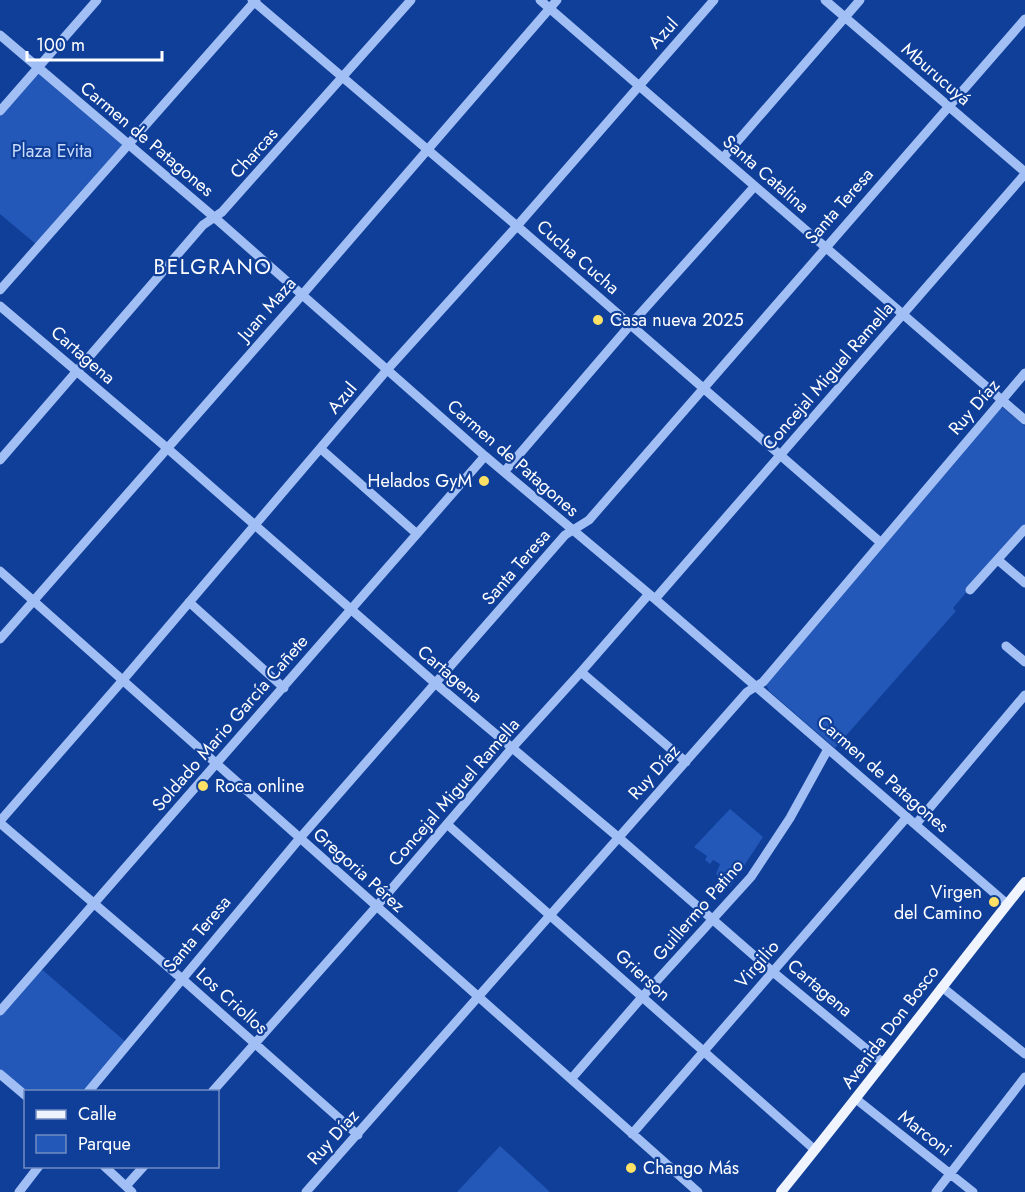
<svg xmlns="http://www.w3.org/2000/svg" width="1025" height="1192" font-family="Jost,sans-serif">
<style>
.green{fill:#2358b8}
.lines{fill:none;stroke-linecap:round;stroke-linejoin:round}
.minor{stroke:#a1bff4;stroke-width:9}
.major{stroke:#eff4ff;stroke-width:10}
.poi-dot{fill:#ffe165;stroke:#103f99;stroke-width:2}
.labels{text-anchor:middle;stroke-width:4.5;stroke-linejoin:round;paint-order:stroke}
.street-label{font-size:18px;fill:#fff;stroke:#103f99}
.park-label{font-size:18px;fill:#caddfe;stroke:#103f99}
.poi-label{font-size:18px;fill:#fff;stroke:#103f99;text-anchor:start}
.quarter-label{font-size:21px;letter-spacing:1.5px;fill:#fff;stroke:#103f99}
</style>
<rect width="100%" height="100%" fill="#103f99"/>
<!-- green -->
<path class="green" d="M37,68L127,145L37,245L0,214V111Z
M999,408H1003L1025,426V524L953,608L956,611L835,748L769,691L766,684Z
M730,809L763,837L730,887L716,874L720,864L713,860L710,864L705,860L707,856L694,847Z
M38,966L127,1043L88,1091L26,1092L0,1074V1011Z
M500,1146L550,1192H457Z"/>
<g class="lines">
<!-- minor -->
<path class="minor" d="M252,0L517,226L880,542
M540,0L1025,420
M825,0L1025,172
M0,35L214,217L485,456L655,599L1007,904
M0,111L97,0
M723,158L860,0
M0,290L256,0
M0,306L167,448L435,683L618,837L773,972L882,1062
M321,449L417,534
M0,460L203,225L222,212L411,0
M504,472L631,324L754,187
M998,560L1025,583
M0,571C231,779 465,985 698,1192
M970,590L1025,529
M655,599L1025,174
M189,602L284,688
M0,639L302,295L557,0
M1006,646L1025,662
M581,672L686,762
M0,821L123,680L386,371L517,226L714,0
M0,823L181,978L358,1135
M916,824L1025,695
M448,825L815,1150
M942,987L1025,1054
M0,1011L485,456
M0,1074L26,1096
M572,1078L643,996L751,877L790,818L828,749
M88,1092L300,838L565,535L589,520L1025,19
M212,1092L376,907L512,748L581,672L649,594
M856,1099L973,1192
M632,1134L907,817
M104,1166L132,1192
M126,1186L144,1166
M19,1192L39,1166
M306,1192L747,692L763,682L1025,373
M936,1192L1025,1077"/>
<!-- major -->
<path class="major" d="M781,1192C864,1090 943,985 1025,882"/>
</g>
<!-- markers -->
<g class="poi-dot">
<circle cx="598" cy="320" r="6"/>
<circle cx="484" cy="481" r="6"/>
<circle cx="203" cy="786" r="6"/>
<circle cx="994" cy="902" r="6"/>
<circle cx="631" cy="1168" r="6"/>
</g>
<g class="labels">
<!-- street labels -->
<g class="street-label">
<text transform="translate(663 33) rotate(-48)" y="6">Azul</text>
<text transform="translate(936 74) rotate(41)" y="6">Mburucuyá</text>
<text transform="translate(147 139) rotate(40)" y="6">Carmen de Patagones</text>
<text transform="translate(254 153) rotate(-48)" y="6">Charcas</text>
<text transform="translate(766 174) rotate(41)" y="6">Santa Catalina</text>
<text transform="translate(839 206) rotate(-49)" y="6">Santa Teresa</text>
<text transform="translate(578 257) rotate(41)" y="6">Cucha Cucha</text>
<text transform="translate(267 309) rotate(-49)" y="6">Juan Maza</text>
<text transform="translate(83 355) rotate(41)" y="6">Cartagena</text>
<text transform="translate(828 376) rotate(-49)" y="6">Concejal Miguel Ramella</text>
<text transform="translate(342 398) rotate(-50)" y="6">Azul</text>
<text transform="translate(974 407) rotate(-49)" y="6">Ruy Díaz</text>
<text transform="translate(513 458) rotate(41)" y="6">Carmen de Patagones</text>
<text transform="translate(516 567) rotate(-49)" y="6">Santa Teresa</text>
<text transform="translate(450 674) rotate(40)" y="6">Cartagena</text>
<text transform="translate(230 723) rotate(-49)" y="6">Soldado Mario García Cañete</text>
<text transform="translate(654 772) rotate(-48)" y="6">Ruy Díaz</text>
<text transform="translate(883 774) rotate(41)" y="6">Carmen de Patagones</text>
<text transform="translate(454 792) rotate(-49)" y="6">Concejal Miguel Ramella</text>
<text transform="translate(359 870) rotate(42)" y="6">Gregoria Pérez</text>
<text transform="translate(698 910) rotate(-49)" y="6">Guillermo Patino</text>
<text transform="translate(197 934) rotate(-50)" y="6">Santa Teresa</text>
<text transform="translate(757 964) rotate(-49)" y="6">Virgilio</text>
<text transform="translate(643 975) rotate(42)" y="6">Grierson</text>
<text transform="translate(820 988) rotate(40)" y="6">Cartagena</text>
<text transform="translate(232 1001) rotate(42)" y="6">Los Criollos</text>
<text transform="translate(890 1027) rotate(-53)" y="6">Avenida Don Bosco</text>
<text transform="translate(925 1133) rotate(38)" y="6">Marconi</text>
<text transform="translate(333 1137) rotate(-48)" y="6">Ruy Díaz</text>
</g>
<!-- park labels -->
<g class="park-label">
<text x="52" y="157">Plaza Evita</text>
</g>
<!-- poi labels -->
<g class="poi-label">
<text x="610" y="326">Casa nueva 2025</text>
<text x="472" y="487" text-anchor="end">Helados GyM</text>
<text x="215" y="792">Roca online</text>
<text x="982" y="898" text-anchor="end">Virgen<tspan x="982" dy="21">del Camino</tspan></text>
<text x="643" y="1174">Chango Más</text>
</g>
<!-- quarter labels -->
<g class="quarter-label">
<text x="213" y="274">BELGRANO</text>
</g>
</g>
<!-- legend -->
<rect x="24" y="1090" width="195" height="78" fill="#103f99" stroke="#708cc2" stroke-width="1.5"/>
<rect x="36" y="1110" width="30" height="9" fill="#eff4ff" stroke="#708cc2" stroke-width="1.5"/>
<text x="78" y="1120" font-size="18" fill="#ffffff">Calle</text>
<rect x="36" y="1135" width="30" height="18" fill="#2358b8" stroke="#708cc2" stroke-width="1.5"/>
<text x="78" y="1150" font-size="18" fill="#ffffff">Parque</text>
<!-- scale -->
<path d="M27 51v9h135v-9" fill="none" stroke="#ffffff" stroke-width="3"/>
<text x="36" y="51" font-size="18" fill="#ffffff" stroke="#103f99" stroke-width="4.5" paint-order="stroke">100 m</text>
</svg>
